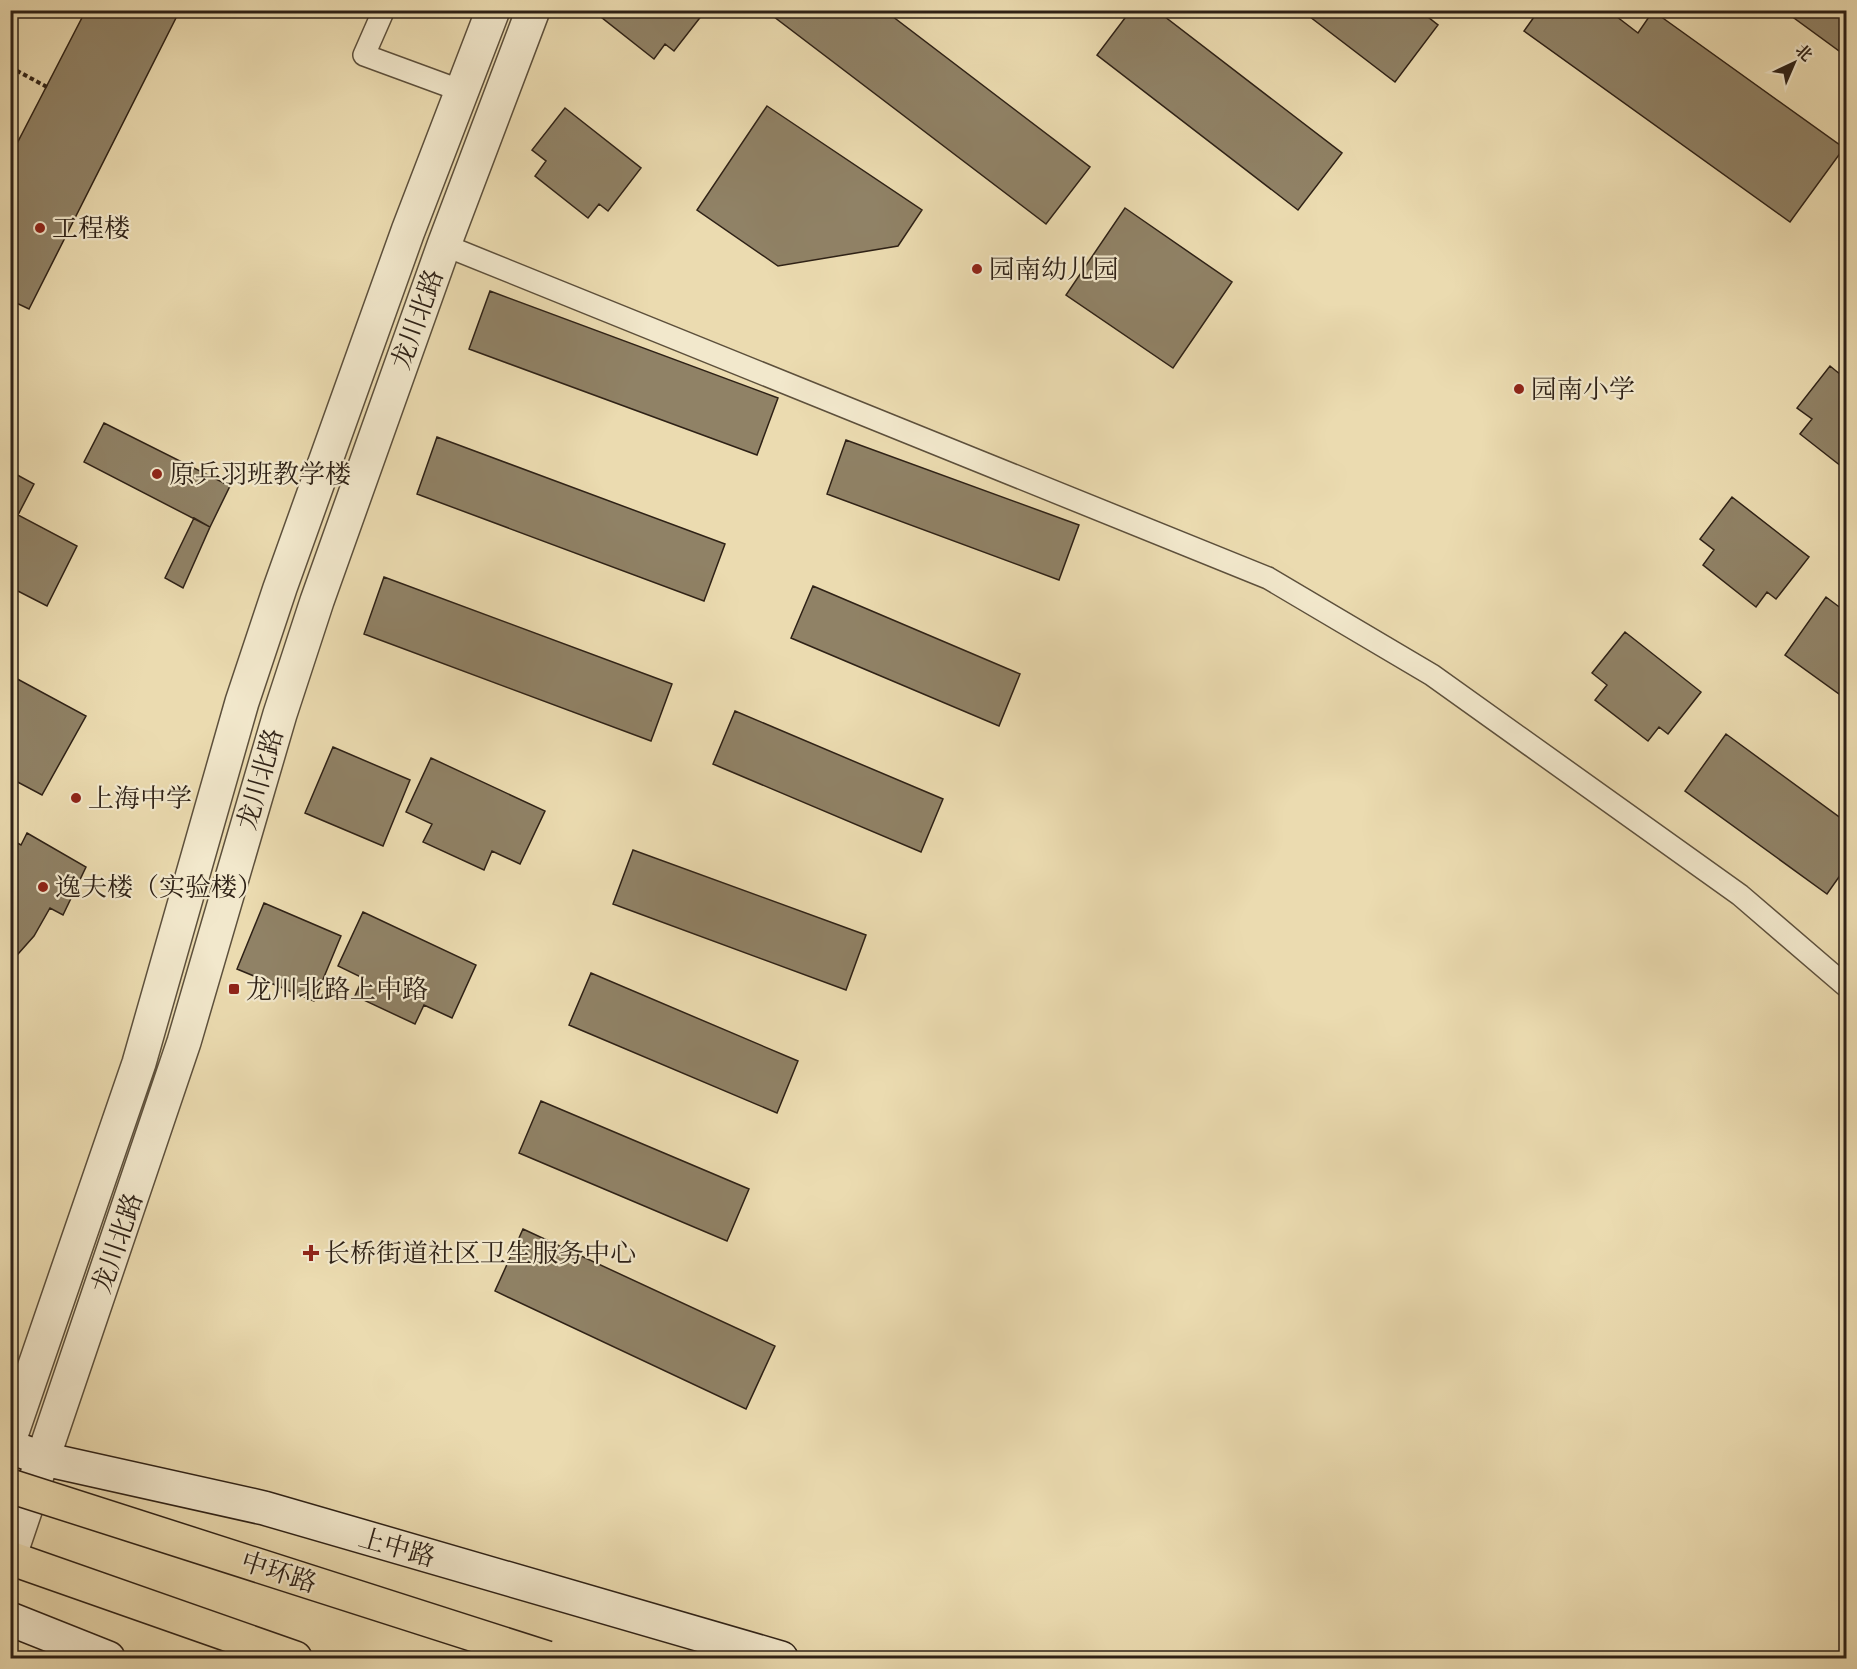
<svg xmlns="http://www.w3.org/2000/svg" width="1857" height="1669" font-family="'IM FELL Double Pica','Noto Serif SC',serif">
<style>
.building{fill:#908266;stroke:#2e2116;stroke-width:1.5}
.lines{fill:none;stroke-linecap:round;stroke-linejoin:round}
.service-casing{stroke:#5d503c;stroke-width:24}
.tertiary-casing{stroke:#5d503c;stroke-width:36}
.secondary-casing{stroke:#2e2116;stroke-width:36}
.trunk-casing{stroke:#2e2116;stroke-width:36}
.path{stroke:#2e2116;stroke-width:4;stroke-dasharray:4.5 3;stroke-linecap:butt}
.service{stroke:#f2e8cc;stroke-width:21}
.tertiary{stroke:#f2e8cc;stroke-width:33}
.secondary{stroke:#f2e8cc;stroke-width:33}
.trunk{stroke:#ebdbb0;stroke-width:33}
.trunk-bridge-casing{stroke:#2e2116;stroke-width:36;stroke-linecap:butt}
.trunk-bridge{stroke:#ebdbb0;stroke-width:33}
.poi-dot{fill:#8f2418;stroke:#f2e8cc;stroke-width:2}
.labels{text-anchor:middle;stroke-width:4.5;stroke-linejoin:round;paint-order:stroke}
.poi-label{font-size:26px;fill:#2e2116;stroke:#f2e8cc;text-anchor:start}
.street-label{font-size:26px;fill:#2e2116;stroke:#f2e8cc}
</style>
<rect width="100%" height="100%" fill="#ebdbb0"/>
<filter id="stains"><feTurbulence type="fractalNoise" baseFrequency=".00333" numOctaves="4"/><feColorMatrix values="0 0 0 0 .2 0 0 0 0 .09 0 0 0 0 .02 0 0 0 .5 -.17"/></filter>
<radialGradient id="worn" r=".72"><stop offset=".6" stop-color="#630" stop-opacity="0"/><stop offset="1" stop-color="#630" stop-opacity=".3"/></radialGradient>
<!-- building -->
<path class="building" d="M86,10H180L29,309L10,300V157Z
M606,10H706L674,51L665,44L654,59L601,17Z
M765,10H884L1090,167L1046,224Z
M1131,10H1156L1342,153L1298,210L1097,55Z
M1301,10H1419L1438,25L1395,82Z
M1539,10H1608L1638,33L1653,11L1844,148L1790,222L1524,31Z
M1783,10H1846V56Z
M767,106L922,210L898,246L778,266L697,210Z
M565,108L641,168L608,211L599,204L588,218L535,176L546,161L532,150Z
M1125,208L1232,282L1173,368L1066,295Z
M490,291L778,398L757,455L469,349Z
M1830,366L1846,379V470L1800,434L1812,419L1797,408Z
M104,423L230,486L210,527L84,462Z
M437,437L725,544L704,601L417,494Z
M846,440L1079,525L1059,580L827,494Z
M10,471L34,484L18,515L77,546L47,606L10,587Z
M1732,497L1809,557L1776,599L1767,592L1756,607L1703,565L1714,550L1700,539Z
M194,518L210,527L183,588L165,578Z
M384,577L672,684L651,741L364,634Z
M813,586L1020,674L999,726L791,638Z
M1826,597L1846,612V699L1785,655Z
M1625,632L1701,692L1668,734L1659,727L1648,741L1595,700L1607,685L1592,673Z
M10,675L86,716L42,795L10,778Z
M735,711L943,799L921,852L713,764Z
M1726,734L1846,822V867L1827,894L1685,791Z
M333,747L410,780L383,846L305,813Z
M431,758L545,811L520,864L492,851L484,870L423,842L432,824L406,812Z
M27,833L86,867L63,915L50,908L34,936L10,963V839L21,845Z
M633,850L866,935L846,990L613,904Z
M264,903L341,936L314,1001L237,969Z
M363,912L476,965L452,1018L424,1005L415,1024L355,996L363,978L338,966Z
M591,973L798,1061L777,1113L569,1025Z
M541,1101L749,1189L727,1241L519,1153Z
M523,1229L775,1346L746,1409L495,1291Z"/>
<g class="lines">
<!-- service casing -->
<g class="service-casing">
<path id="service" d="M376,10L382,14L364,55L462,91
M444,245L1268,578L1432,675L1740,895L1846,986"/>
</g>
<!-- tertiary casing -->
<g class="tertiary-casing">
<path id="tertiary" d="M10,1438L139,1063L242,702L280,588L408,231L493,10
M10,1555L184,1042L280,714L317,601L444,245L533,10"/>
</g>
<!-- secondary casing -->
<g class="secondary-casing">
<path id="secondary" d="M10,1447L44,1459L264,1508L781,1658
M10,1619L108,1658"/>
</g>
<!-- trunk casing -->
<g class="trunk-casing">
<path id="trunk" d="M10,1558L295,1658"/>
</g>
<!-- path -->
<path class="path" d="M10,67L47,87"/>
<!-- service -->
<use href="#service" class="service"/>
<!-- tertiary -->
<use href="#tertiary" class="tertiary"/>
<!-- secondary -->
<use href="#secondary" class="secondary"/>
<!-- trunk -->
<use href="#trunk" class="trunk"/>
<!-- trunk-bridge casing -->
<g class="trunk-bridge-casing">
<path id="trunk-bridge" d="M10,1486L547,1658"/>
</g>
<!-- trunk-bridge -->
<use href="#trunk-bridge" class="trunk-bridge"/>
</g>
<!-- markers -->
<g class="poi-dot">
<circle cx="40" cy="228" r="6"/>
<circle cx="977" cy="269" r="6"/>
<circle cx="1519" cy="389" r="6"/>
<circle cx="157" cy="474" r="6"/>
<circle cx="76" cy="798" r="6"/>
<circle cx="43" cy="887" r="6"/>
<rect x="228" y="983" width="12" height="12" rx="3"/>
<path d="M308 1244h6v6h6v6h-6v6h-6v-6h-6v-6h6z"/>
</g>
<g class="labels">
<!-- poi labels -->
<g class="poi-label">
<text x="52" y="237">工程楼</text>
<text x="989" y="278">园南幼儿园</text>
<text x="1531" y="398">园南小学</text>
<text x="169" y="483">原乒羽班教学楼</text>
<text x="88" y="807">上海中学</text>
<text x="55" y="896">逸夫楼（实验楼）</text>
<text x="246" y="998">龙川北路上中路</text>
<text x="324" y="1262">长桥街道社区卫生服务中心</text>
</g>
<!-- street labels -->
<g class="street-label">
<text transform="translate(417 319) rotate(-70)" y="9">龙川北路</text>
<text transform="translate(260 779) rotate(-74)" y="9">龙川北路</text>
<text transform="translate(117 1243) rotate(-71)" y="9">龙川北路</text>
<text transform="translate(397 1547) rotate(16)" y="9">上中路</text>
<text transform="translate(279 1572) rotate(18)" y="9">中环路</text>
</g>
</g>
<!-- margin -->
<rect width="1857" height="1669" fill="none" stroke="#ebdbb0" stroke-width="36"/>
<rect x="12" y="12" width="1833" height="1645" fill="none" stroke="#2e2116" stroke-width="3"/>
<rect x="18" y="18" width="1821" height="1633" fill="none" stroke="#2e2116" stroke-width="1.5"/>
<!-- north arrow -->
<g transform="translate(1794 63) rotate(44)" stroke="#f2e8cc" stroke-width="4.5" paint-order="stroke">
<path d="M0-4.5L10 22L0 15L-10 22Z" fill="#2e2116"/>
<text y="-9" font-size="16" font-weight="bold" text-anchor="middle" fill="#2e2116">北</text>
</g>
<rect width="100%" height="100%" filter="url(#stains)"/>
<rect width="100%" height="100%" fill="url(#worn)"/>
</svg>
